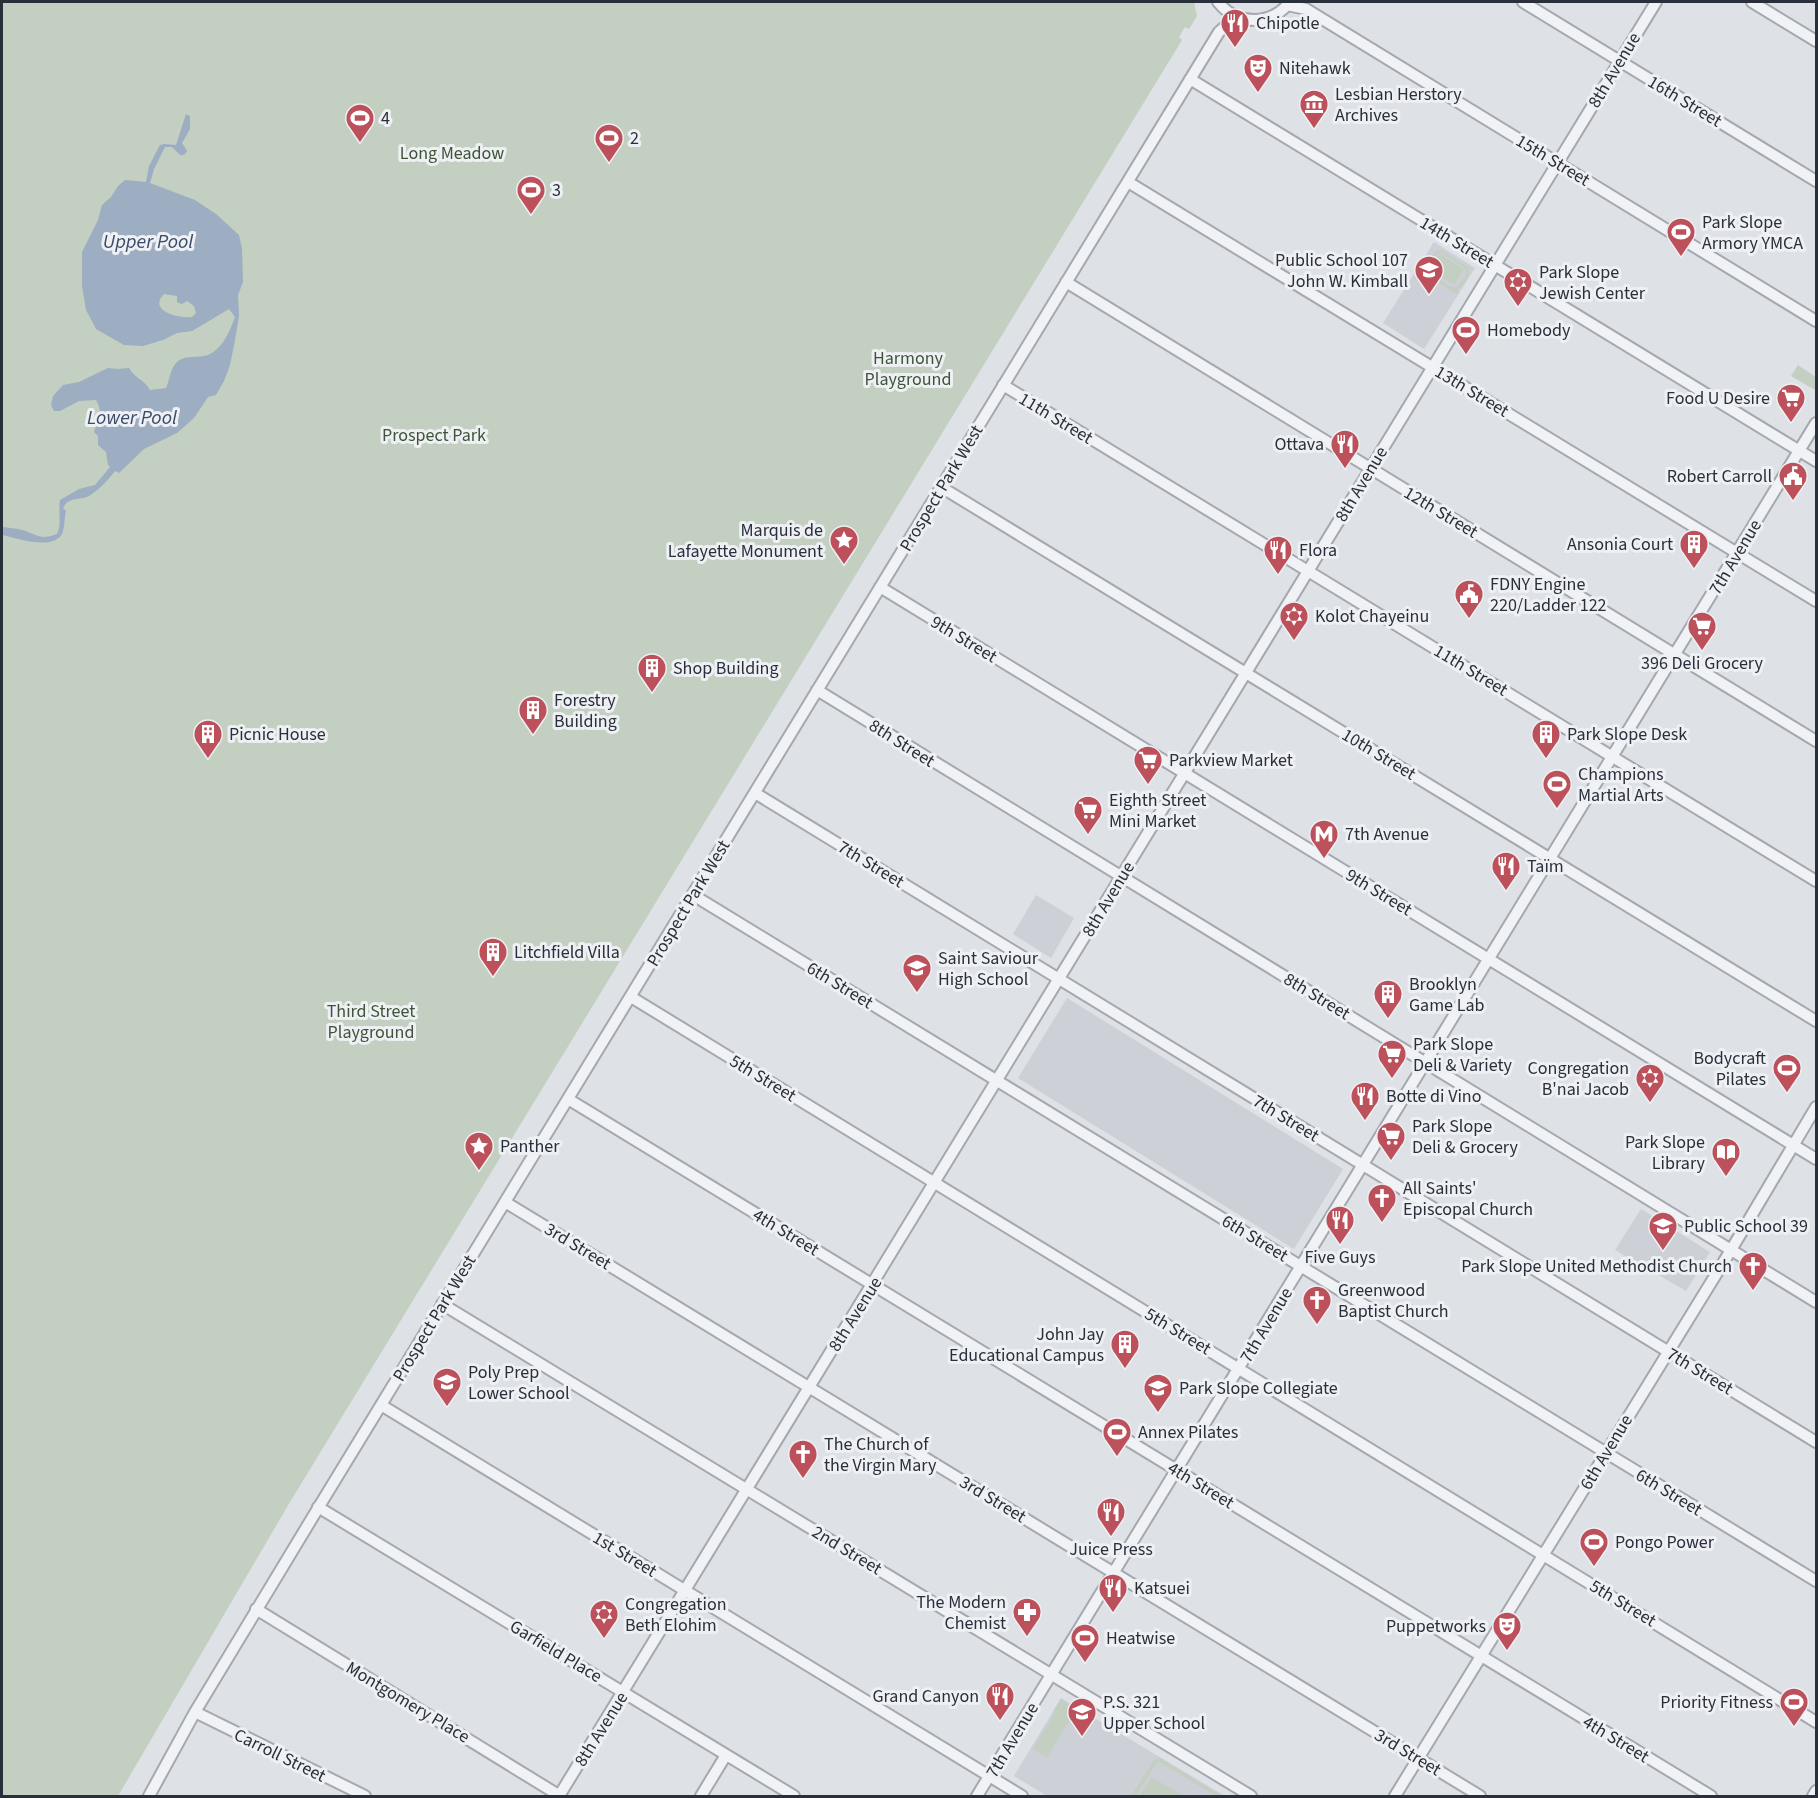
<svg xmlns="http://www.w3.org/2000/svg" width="1818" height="1798" font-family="'Source Sans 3',sans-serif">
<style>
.built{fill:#cdd0d7}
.green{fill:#c3cfc0;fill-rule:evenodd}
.water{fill:#9dadc2;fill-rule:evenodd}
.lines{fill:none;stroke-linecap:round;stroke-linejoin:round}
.minor-casing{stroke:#a4a8af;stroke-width:14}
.minor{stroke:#f1f2f5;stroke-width:10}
.labels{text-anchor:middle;stroke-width:6;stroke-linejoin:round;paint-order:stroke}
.poi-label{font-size:18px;fill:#292f3b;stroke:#eef0f4;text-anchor:start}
.street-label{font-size:18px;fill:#292f3b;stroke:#eef0f4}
.park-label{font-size:18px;fill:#3c5538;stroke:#eef0f4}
.water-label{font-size:20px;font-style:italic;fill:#384c6a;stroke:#eef0f4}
</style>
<rect width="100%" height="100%" fill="#dee1e6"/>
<!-- built -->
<path class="built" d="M1434,242L1475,268L1424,349L1383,323Z
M1036,895L1074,918L1051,958L1013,934Z
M1067,998L1343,1169L1294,1249L1018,1078Z
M1641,1209L1710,1252L1686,1291L1615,1250Z
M1061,1698L1225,1796H1047L1014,1776Z"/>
<!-- green -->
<path class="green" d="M2,2H1194L1197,16L1189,29L1185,27L1179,37L1182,40L290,1502L118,1796H2Z
M1441,250L1468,267C1470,276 1465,285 1457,290L1459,291L1457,294L1422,272L1423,269L1425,270C1426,262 1433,252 1441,250ZM1440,253L1444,254L1466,269V275L1457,287H1451L1429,272C1428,265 1434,255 1440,253Z
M1440,254L1464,269L1454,285L1429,270Z
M1798,365L1816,377V388L1815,390L1791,376Z
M1061,1699L1072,1706L1069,1710L1074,1713L1047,1757L1033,1749L1055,1712L1054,1710Z
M1158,1758H1160L1222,1796H1216L1158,1761L1136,1796H1131L1154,1760Z
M1151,1777L1184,1796H1139Z"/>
<!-- water -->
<path class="water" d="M186,114L190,116V129L182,143L187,151L184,155H180L172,147H165L154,169L150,183L195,200L216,214L239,235L242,249L243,282L238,295L239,316L235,340L230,365L224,381L216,395L208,397L194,418L177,433L144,449L119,473L115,471C107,481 100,489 89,496C79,501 69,496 63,508L66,511C64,518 65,528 62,534C52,551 17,538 2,535V527C8,528 16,528 22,530C37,534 40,541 57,534C62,524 58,511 60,500L79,489L95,485L110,467L108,465L106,452L98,445V436L94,432C98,418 104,414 96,400L79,401L60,411H54L51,405L53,396L63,385L79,382L108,368L118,369L129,368C136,380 143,378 150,390L166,388C170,379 170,369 177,362C185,355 194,358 204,356C221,353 230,331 235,317L229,309L192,331L177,333L163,340L143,346L124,345L96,329L86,310L82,286V252L98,220L102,205L111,197L118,186L125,180L146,182L149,166L160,145L164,144L176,145ZM164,294L177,296V302L182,304L187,301L194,306L196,313L192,317C180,319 147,311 164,294Z"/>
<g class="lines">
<!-- minor casing -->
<g class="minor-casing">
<path id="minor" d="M1218,2C1237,26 1271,26 1290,2
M1523,2L1816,181
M1752,2L1816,41
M1287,5L1306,9L1816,321
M1190,79L1816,461
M1128,182L1816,601
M1066,282L1816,741
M1003,385L1816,881
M941,487L1816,1021
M880,587L1816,1159
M817,690L1816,1302
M755,793L1816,1442
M693,895L1816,1581
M631,997L1816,1722
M568,1099L1711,1796
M505,1202L1480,1796
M442,1304L1251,1796
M381,1405L1022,1796
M318,1507L794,1796
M256,1609L560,1796
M195,1712L365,1796
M149,1796L195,1712L323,1500L1219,32L1236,17
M559,1796L1656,2
M701,1796L726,1755
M977,1796L1816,423
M1395,1796L1731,1250L1816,1107
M1813,1796L1816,1791"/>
</g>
<!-- minor -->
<use href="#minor" class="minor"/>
</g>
<!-- icons -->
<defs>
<g id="restaurant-pin" transform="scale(1.5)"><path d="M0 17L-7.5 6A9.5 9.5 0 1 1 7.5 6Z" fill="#bd515b" stroke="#eef0f4"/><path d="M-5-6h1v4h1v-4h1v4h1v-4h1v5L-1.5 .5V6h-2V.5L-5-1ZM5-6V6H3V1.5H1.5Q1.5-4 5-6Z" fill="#fff"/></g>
<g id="theatre-pin" transform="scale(1.5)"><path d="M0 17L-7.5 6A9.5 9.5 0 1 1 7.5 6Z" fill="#bd515b" stroke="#eef0f4"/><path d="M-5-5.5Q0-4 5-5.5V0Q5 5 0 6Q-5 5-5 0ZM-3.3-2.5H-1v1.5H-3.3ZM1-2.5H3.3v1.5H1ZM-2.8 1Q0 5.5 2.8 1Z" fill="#fff"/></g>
<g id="museum-pin" transform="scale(1.5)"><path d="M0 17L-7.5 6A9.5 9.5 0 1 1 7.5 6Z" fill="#bd515b" stroke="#eef0f4"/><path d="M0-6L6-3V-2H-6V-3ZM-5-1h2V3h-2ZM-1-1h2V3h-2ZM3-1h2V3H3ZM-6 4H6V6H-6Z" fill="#fff"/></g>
<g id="stadium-pin" transform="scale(1.5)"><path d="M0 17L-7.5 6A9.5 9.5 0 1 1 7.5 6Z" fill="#bd515b" stroke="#eef0f4"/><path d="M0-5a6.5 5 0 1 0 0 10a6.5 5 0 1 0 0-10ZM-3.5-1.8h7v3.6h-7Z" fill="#fff"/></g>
<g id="school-pin" transform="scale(1.5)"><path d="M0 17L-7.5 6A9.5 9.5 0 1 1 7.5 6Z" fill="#bd515b" stroke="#eef0f4"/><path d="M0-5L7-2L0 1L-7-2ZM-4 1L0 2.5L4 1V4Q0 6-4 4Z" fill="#fff"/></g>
<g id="synagogue-pin" transform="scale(1.5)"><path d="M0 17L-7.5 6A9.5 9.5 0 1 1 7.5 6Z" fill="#bd515b" stroke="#eef0f4"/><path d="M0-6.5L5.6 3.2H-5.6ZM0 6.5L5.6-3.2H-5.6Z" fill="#fff"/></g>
<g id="supermarket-pin" transform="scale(1.5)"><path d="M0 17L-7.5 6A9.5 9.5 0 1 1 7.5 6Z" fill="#bd515b" stroke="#eef0f4"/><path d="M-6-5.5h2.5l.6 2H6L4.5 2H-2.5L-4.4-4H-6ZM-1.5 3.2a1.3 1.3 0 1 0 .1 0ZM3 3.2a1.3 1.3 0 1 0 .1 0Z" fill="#fff"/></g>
<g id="civic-pin" transform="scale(1.5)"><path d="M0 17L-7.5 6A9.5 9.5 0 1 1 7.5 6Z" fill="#bd515b" stroke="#eef0f4"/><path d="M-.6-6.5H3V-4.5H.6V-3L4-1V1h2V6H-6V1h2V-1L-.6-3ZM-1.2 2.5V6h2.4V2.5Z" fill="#fff"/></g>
<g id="sight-pin" transform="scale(1.5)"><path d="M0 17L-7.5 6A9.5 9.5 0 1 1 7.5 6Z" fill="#bd515b" stroke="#eef0f4"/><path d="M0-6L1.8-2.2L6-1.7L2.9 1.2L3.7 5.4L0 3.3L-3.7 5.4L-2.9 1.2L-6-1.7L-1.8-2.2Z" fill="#fff"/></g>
<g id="building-pin" transform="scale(1.5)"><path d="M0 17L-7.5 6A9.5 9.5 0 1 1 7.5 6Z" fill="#bd515b" stroke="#eef0f4"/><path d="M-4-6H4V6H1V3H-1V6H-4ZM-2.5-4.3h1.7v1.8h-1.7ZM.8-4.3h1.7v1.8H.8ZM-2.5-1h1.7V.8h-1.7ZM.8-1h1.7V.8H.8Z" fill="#fff"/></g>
<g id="metro-pin" transform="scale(1.5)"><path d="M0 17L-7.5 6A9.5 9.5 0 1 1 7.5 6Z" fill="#bd515b" stroke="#eef0f4"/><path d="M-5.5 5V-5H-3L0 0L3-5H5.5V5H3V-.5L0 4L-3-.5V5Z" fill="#fff"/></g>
<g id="library-pin" transform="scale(1.5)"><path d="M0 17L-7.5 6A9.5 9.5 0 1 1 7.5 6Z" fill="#bd515b" stroke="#eef0f4"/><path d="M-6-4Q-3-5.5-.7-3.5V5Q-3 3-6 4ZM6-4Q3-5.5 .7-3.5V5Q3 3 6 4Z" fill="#fff"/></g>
<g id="church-pin" transform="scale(1.5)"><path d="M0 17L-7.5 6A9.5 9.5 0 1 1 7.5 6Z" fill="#bd515b" stroke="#eef0f4"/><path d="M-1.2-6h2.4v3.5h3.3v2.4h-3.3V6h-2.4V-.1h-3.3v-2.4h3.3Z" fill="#fff"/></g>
<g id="pharmacy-pin" transform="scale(1.5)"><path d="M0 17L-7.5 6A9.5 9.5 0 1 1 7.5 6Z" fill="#bd515b" stroke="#eef0f4"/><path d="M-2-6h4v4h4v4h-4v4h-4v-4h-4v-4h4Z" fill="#fff"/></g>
</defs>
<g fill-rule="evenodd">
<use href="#restaurant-pin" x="1235" y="23"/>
<use href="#theatre-pin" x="1258" y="68"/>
<use href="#museum-pin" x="1314" y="104"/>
<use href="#stadium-pin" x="360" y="118"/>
<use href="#stadium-pin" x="609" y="138"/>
<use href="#stadium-pin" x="531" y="190"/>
<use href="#stadium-pin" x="1681" y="232"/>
<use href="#school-pin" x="1429" y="270"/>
<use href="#synagogue-pin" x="1518" y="282"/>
<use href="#stadium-pin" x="1466" y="330"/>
<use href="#supermarket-pin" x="1791" y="398"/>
<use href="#restaurant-pin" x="1345" y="444"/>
<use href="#civic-pin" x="1793" y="476"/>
<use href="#sight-pin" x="844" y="540"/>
<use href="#building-pin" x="1694" y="544"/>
<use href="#restaurant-pin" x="1278" y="550"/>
<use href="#civic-pin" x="1469" y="594"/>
<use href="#synagogue-pin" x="1294" y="616"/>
<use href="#supermarket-pin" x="1702" y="626"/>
<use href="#building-pin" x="652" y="668"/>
<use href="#building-pin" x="533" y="710"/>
<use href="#building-pin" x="208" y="734"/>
<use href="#building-pin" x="1546" y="734"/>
<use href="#supermarket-pin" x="1148" y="760"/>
<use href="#stadium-pin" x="1557" y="784"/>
<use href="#supermarket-pin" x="1088" y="810"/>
<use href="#metro-pin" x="1324" y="834"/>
<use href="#restaurant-pin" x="1506" y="866"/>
<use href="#building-pin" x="493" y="952"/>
<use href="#school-pin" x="917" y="968"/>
<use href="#building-pin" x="1388" y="994"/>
<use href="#supermarket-pin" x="1392" y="1054"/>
<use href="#stadium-pin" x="1787" y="1068"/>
<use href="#synagogue-pin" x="1650" y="1078"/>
<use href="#restaurant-pin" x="1365" y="1096"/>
<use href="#supermarket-pin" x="1391" y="1136"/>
<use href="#sight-pin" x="479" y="1146"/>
<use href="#library-pin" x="1726" y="1152"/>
<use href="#church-pin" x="1382" y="1198"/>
<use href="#restaurant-pin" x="1340" y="1220"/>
<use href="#school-pin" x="1663" y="1226"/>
<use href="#church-pin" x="1753" y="1266"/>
<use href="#church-pin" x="1317" y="1300"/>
<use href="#building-pin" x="1125" y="1344"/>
<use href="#school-pin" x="447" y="1382"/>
<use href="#school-pin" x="1158" y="1388"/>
<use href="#stadium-pin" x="1117" y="1432"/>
<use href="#church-pin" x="803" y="1454"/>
<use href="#restaurant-pin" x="1111" y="1512"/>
<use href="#stadium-pin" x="1594" y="1542"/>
<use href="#restaurant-pin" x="1113" y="1588"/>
<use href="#pharmacy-pin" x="1027" y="1612"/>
<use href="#synagogue-pin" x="604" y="1614"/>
<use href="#theatre-pin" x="1507" y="1626"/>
<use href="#stadium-pin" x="1085" y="1638"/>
<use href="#restaurant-pin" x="1000" y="1696"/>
<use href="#stadium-pin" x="1794" y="1702"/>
<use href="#school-pin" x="1082" y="1712"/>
</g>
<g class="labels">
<!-- poi labels -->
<g class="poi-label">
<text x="1256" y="29">Chipotle</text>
<text x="1279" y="74">Nitehawk</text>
<text x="1335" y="100">Lesbian Herstory<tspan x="1335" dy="21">Archives</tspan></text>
<text x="381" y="124">4</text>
<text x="630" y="144">2</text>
<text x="552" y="196">3</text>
<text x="1702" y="228">Park Slope<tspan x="1702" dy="21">Armory YMCA</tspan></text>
<text x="1408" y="266" text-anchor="end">Public School 107<tspan x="1408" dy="21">John W. Kimball</tspan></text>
<text x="1539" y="278">Park Slope<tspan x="1539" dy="21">Jewish Center</tspan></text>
<text x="1487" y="336">Homebody</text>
<text x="1770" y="404" text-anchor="end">Food U Desire</text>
<text x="1324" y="450" text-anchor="end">Ottava</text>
<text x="1772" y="482" text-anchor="end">Robert Carroll</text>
<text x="823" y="536" text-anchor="end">Marquis de<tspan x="823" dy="21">Lafayette Monument</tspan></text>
<text x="1673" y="550" text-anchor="end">Ansonia Court</text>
<text x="1299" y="556">Flora</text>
<text x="1490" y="590">FDNY Engine<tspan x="1490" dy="21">220/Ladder 122</tspan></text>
<text x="1315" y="622">Kolot Chayeinu</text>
<text x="1702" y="669" text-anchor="middle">396 Deli Grocery</text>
<text x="673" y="674">Shop Building</text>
<text x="554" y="706">Forestry<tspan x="554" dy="21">Building</tspan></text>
<text x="229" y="740">Picnic House</text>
<text x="1567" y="740">Park Slope Desk</text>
<text x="1169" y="766">Parkview Market</text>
<text x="1578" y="780">Champions<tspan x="1578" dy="21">Martial Arts</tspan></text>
<text x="1109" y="806">Eighth Street<tspan x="1109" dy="21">Mini Market</tspan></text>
<text x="1345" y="840">7th Avenue</text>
<text x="1527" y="872">Taïm</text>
<text x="514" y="958">Litchfield Villa</text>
<text x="938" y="964">Saint Saviour<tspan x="938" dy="21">High School</tspan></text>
<text x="1409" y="990">Brooklyn<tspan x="1409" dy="21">Game Lab</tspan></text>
<text x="1413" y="1050">Park Slope<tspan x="1413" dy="21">Deli &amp; Variety</tspan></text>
<text x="1766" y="1064" text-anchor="end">Bodycraft<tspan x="1766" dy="21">Pilates</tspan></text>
<text x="1629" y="1074" text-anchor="end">Congregation<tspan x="1629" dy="21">B'nai Jacob</tspan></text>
<text x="1386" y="1102">Botte di Vino</text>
<text x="1412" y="1132">Park Slope<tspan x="1412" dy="21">Deli &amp; Grocery</tspan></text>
<text x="1705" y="1148" text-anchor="end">Park Slope<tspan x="1705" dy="21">Library</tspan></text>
<text x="500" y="1152">Panther</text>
<text x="1403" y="1194">All Saints'<tspan x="1403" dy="21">Episcopal Church</tspan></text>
<text x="1684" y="1232">Public School 39</text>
<text x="1340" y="1263" text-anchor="middle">Five Guys</text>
<text x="1732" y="1272" text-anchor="end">Park Slope United Methodist Church</text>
<text x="1338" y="1296">Greenwood<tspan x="1338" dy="21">Baptist Church</tspan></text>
<text x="1104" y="1340" text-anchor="end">John Jay<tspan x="1104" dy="21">Educational Campus</tspan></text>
<text x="468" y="1378">Poly Prep<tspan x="468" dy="21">Lower School</tspan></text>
<text x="1179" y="1394">Park Slope Collegiate</text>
<text x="1138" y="1438">Annex Pilates</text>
<text x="824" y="1450">The Church of<tspan x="824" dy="21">the Virgin Mary</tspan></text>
<text x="1615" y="1548">Pongo Power</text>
<text x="1111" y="1555" text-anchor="middle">Juice Press</text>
<text x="1134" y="1594">Katsuei</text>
<text x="1006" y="1608" text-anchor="end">The Modern<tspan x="1006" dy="21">Chemist</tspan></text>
<text x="625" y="1610">Congregation<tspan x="625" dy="21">Beth Elohim</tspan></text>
<text x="1486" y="1632" text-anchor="end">Puppetworks</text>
<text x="1106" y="1644">Heatwise</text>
<text x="979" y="1702" text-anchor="end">Grand Canyon</text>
<text x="1103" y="1708">P.S. 321<tspan x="1103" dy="21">Upper School</tspan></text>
<text x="1773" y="1708" text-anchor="end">Priority Fitness</text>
</g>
<!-- street labels -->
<g class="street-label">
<text transform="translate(1614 70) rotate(-59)" y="6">8th Avenue</text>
<text transform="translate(1685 101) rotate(31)" y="6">16th Street</text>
<text transform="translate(1553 160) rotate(31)" y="6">15th Street</text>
<text transform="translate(1457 242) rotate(31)" y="6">14th Street</text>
<text transform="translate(1472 391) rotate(31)" y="6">13th Street</text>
<text transform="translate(1056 418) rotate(31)" y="6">11th Street</text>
<text transform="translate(1361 484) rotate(-59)" y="6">8th Avenue</text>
<text transform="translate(941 488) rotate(-59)" y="6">Prospect Park West</text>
<text transform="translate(1441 512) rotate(31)" y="6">12th Street</text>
<text transform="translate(1735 557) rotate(-59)" y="6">7th Avenue</text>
<text transform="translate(964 639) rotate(31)" y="6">9th Street</text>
<text transform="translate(1471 670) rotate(31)" y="6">11th Street</text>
<text transform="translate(902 743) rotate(32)" y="6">8th Street</text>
<text transform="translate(1379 754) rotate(31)" y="6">10th Street</text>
<text transform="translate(871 864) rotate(31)" y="6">7th Street</text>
<text transform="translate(1379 892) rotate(31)" y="6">9th Street</text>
<text transform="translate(1108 899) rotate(-59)" y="6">8th Avenue</text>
<text transform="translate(688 903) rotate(-59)" y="6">Prospect Park West</text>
<text transform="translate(840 985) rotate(31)" y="6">6th Street</text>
<text transform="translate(1317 996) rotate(31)" y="6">8th Street</text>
<text transform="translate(763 1078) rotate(31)" y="6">5th Street</text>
<text transform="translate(1286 1118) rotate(31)" y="6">7th Street</text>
<text transform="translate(786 1232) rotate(31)" y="6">4th Street</text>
<text transform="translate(1255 1238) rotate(31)" y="6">6th Street</text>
<text transform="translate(578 1246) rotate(31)" y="6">3rd Street</text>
<text transform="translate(855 1314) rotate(-58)" y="6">8th Avenue</text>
<text transform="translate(434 1318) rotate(-59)" y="6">Prospect Park West</text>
<text transform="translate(1266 1325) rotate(-59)" y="6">7th Avenue</text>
<text transform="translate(1178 1331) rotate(31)" y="6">5th Street</text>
<text transform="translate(1700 1371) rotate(31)" y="6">7th Street</text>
<text transform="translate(1606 1452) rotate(-59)" y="6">6th Avenue</text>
<text transform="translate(1201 1485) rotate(31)" y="6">4th Street</text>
<text transform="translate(1669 1492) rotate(31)" y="6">6th Street</text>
<text transform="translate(993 1499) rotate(31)" y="6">3rd Street</text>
<text transform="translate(847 1550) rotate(31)" y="6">2nd Street</text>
<text transform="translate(625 1554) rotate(31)" y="6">1st Street</text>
<text transform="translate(1623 1603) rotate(31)" y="6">5th Street</text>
<text transform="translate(556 1651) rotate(31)" y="6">Garfield Place</text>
<text transform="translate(408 1702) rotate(31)" y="6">Montgomery Place</text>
<text transform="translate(601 1729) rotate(-58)" y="6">8th Avenue</text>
<text transform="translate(1616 1739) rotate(31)" y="6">4th Street</text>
<text transform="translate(1012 1740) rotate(-59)" y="6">7th Avenue</text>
<text transform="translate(1408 1752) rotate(31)" y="6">3rd Street</text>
<text transform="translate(280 1755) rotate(26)" y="6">Carroll Street</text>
</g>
<!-- park labels -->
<g class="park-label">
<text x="452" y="159">Long Meadow</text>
<text x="908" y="364">Harmony<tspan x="908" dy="21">Playground</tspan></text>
<text x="434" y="441">Prospect Park</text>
<text x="371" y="1017">Third Street<tspan x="371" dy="21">Playground</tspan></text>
</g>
<!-- water labels -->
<g class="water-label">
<text x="148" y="248">Upper Pool</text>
<text x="132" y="424">Lower Pool</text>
</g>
</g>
<!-- border -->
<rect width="1818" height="1798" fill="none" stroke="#292f3b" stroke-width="6"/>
</svg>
